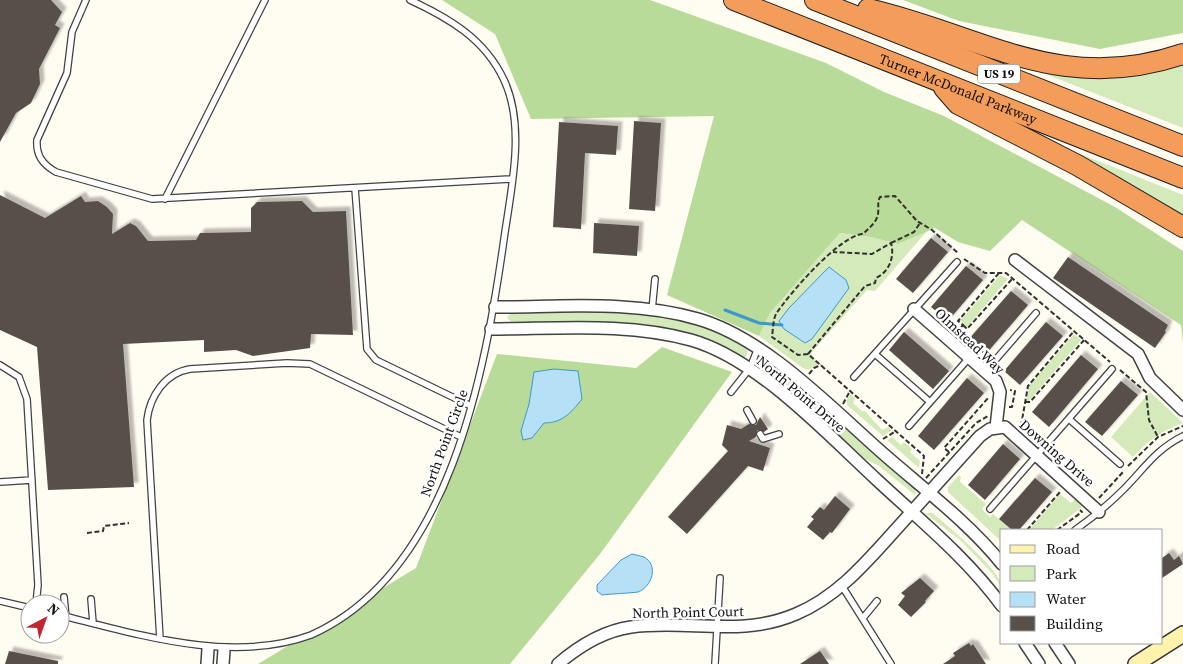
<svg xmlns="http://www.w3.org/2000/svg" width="1183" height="664" font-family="'Source Serif 4',serif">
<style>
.green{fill:#d4eaba}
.forest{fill:#b9db9a}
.water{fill:#b6e0f6;stroke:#3d98ce}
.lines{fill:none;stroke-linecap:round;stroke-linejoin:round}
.stream{stroke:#3d98ce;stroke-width:3}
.building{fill:#58504b;filter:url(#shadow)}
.lane-casing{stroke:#424242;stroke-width:8}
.street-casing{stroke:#424242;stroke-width:14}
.secondary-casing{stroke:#313131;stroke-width:18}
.highway-casing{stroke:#202020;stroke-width:22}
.path{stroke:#313131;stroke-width:2;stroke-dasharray:5 2.5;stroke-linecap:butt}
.lane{stroke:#fff;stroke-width:5.5}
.street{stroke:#fff;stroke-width:11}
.secondary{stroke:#fff3ad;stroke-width:15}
.highway{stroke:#f49c5a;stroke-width:20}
.labels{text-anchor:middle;stroke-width:5;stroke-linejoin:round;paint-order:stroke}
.shield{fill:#fff;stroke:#575757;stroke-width:1}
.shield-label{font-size:12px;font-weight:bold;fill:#0f0f0f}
.street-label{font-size:14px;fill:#0f0f0f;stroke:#fff}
</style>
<defs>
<filter id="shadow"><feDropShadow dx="4.5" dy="-4.5" stdDeviation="1" flood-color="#0004"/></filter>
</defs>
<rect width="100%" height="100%" fill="#fffcf2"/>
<!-- green -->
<path class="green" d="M1183,60V128L1038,71L1040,67Z
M1074,153L1081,154L1183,195V216Z
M927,231L875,291L867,290L811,353L818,365L808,370L803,368L759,336L770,313L840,233L871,237L898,244Z
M1000,275L1008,279L967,327L960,321Z
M511,312C582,313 689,302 748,350L746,357H741C724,347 708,339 689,333C639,317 567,324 514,324L507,318Z
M1074,334L1081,340L1029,401H1026L1029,386Z
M761,363H765L819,406L916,489L915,495L879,466L859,456L763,369Z
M1150,392L1183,423C1162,431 1148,440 1133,457L1111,437Z
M851,394L855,398L853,403L863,412L864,410L882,430L889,427L892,430L883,436L847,405V399Z
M892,437L901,445L904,442L912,449L910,452L920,461L919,468L887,440Z
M959,475L961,477L960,482L986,504L982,509L990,517L993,514L1012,530H1002V542L948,492V487Z
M1060,494L1071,503L1075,499L1082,507L1052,530H1029Z
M925,513H933C947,526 1002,570 1002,588L991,572L960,540Z"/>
<!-- forest -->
<path class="forest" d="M442,0H650L826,63L884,92L944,116L1115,207L1183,251V343L1181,325L1022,220L990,251L958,242L935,228L898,244L871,237L840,233L770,313L759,336L667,295L714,116L531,119L495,34Z
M903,0H1183V33L1100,49L959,21Z
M662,347L732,372L600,554L510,664H258L416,568L497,354L636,368Z"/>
<!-- water -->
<path class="water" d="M829,267L846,280L849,288L812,339L805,343L784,329L779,321L789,308Z
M554,369L578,371L582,399C571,413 562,423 544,423L532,438L523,440L521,431L529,404L534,372Z
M632,554C636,555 641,556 644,557C659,565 652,587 638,592C632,593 609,594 602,595L597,591V585L621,560Z"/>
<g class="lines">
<!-- stream -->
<path class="stream" d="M725,310L759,323L782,325"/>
</g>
<!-- building -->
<path class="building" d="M0,0H51L62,12L55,25L60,28L39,69L40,84L31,103L16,113L0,142Z
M634,121L661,123L655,211L629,209Z
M559,122L618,126L616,155L585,153L581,229L553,227Z
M0,195L45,218L81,196L85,202L98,201L107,207L113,214L112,234L130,223L136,226L148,241L196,240L200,233L251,232V208L257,202L302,201L313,212L346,211L353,335L311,334L310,348L253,356L236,350L204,352V340L123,344L134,487L48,490L37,347L0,330Z
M594,223L639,226L637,256L593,253Z
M931,238L948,252L913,293L896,279Z
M1068,257L1168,325L1165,331L1166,332L1155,348L1053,278Z
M966,266L983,280L948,321L931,307Z
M1011,291L1028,305L985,355L968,340Z
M1046,322L1063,336L1020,385L1004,371Z
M904,332L949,371L933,389L889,350Z
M1081,355L1098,369L1049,427L1032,412Z
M967,378L984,393L934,450L918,436Z
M1121,381L1138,395L1102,436L1085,422Z
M760,417L768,429L764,432L757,430L756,437L749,441L770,448L763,471L748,466L687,534L668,517L728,451L722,445L727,425L741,429L749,424L756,425Z
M1003,444L1020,459L985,500L968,485Z
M1035,478L1052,492L1019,530H1012L999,519Z
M835,496L850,509L832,533L830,532L823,540L807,527L814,519L811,517L820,507L824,510Z
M1169,553L1174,560L1179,556L1183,564L1162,578V558Z
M920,578L934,591L925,601L926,602L911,617L898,605L905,596L901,593Z
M969,643L971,646L973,644L986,664H943L955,656L953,653Z
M9,651L58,661V664H5Z
M820,651L829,664H800Z"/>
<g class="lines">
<!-- lane casing -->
<g class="lane-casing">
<path id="lane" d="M86,0L72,32L67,73L37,140C36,155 42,164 56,172L152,199L512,179
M355,188L367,349L376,360L471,406
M165,199L265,0
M652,310L655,279
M875,354L930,402
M0,365L19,377L27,399L38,585L36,604
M985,372L1036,313
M854,377L957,262
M731,392L750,368L758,348
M747,410L753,421
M1069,419L1120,464
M909,426L969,358
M760,434L763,439L779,434
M0,482L32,480
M990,509L1112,369
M1075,530C1092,518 1108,505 1123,490C1144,469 1155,450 1183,436
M842,586L891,664
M64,597L66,617
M91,599L93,623
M0,601L30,608
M60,615C140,635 232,664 311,635C450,573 485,373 504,239C511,189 526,127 504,80C485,39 449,18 410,0
M863,618L877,601
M160,639L147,420C150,396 165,373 190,369L287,363L310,364L461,437
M715,664L720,578"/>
</g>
<!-- street casing -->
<g class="street-casing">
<path id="street" d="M1015,260L1138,354L1150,378L1183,410
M495,307C561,307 633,300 698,319C767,339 832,409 886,456C925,490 969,523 1002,564
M914,309L996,381L1000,392L996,427
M491,329C556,329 627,322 691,340C758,359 826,433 877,480C921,521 967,558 1002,606
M1025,643L1039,664
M1055,643L1069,664
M207,664L208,649
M223,664L224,650
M558,664C579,646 603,631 631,627C688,619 740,638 796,614C839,596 868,560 899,526C926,496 953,466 980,436L990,429L1005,427L1099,512"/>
</g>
<!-- secondary casing -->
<g class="secondary-casing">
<path id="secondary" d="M1136,664L1183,634"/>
</g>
<!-- highway casing -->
<g class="highway-casing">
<g id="highway">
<path id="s1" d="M734,0L1183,178"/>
<path d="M815,0L1183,146"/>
<path d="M868,9C982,35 1060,96 1183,54"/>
<path d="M944,88L958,104L1077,165L1183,227"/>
</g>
</g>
<!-- path -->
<path class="path" d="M891,243L914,232L920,223
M964,259L985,273H1006L1110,362
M963,325L967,329L1012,279
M956,333L963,325L958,321L999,273
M808,354L865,286L875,283L876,278C889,272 895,257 891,243L872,254L833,252
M1120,370L1146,392L1149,420L1158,437
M809,374L814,368L821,365
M1025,402H1030L1084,340
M843,404L850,391
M1009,407H1012L1015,391L1010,390
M1021,426L1028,386L1074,331
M883,439L896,431
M949,452L944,448L989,397
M1128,466L1158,437L1183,426
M922,474L924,456L808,354L798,355L772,337C773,330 773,320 776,314C789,294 840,235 863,234C869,228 877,222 878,214C879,207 877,203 880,197L895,196L917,221L932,230L959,254
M926,478L976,423L988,416
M1099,498L1123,472
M1027,530L1060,492
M1057,530L1082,512L1080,510
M87,533L103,531L104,526L129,523"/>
<!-- lane -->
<use href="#lane" class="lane"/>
<!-- street -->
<use href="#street" class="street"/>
<!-- secondary -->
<use href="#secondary" class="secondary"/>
<!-- highway -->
<use href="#highway" class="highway"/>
</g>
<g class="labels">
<!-- shield labels -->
<rect class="shield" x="978" y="64.5" width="42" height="19" rx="4"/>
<g class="shield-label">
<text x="999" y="78">US 19</text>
</g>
<!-- street labels -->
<g class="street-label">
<text dy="5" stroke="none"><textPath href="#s1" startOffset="241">Turner McDonald Parkway</textPath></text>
<text transform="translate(970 341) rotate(43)" y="5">Olmstead Way</text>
<text transform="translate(801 394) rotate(40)" y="5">North Point Drive</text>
<text transform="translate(444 443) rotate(-70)" y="5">North Point Circle</text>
<text transform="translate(1057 453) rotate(41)" y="5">Downing Drive</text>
<text transform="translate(688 612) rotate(-1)" y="5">North Point Court</text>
</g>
</g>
<!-- legend -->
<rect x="1000" y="529" width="162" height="115" fill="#ffffff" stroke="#9f9f9f"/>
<rect x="1010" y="545" width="25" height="8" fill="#fff3ad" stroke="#9f9f9f"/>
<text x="1046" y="554" font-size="15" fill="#0f0f0f">Road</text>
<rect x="1010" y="566" width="25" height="15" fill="#d4eaba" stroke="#9f9f9f"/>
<text x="1046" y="579" font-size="15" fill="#0f0f0f">Park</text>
<rect x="1010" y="592" width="25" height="15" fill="#b6e0f6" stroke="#9f9f9f"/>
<text x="1046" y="604" font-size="15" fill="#0f0f0f">Water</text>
<rect x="1010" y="616" width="25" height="15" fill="#58504b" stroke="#9f9f9f"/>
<text x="1046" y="629" font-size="15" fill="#0f0f0f">Building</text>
<!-- north arrow -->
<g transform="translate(45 619) rotate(41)"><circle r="24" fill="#ffffff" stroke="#9f9f9f"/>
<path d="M0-4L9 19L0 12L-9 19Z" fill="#c12631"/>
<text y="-8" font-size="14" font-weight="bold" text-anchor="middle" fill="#0f0f0f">N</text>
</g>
</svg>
